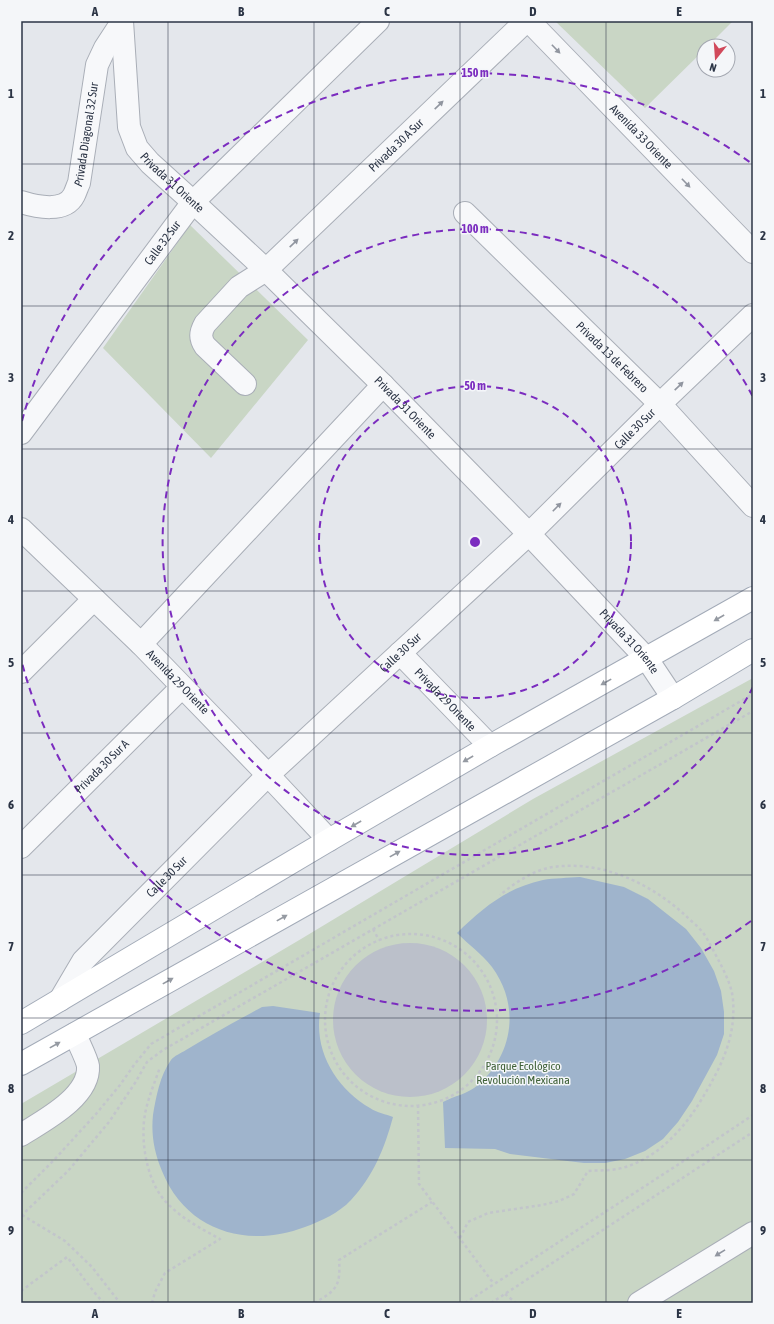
<svg xmlns="http://www.w3.org/2000/svg" width="774" height="1324" font-family="'Asap Condensed',sans-serif">
<style>
.green{fill:#c9d6c5}
.water{fill:#9fb4cc}
.building{fill:#bbc0ca}
.lines{fill:none;stroke-linecap:round;stroke-linejoin:round}
.minor-casing{stroke:#a9aeb7;stroke-width:24}
.major-casing{stroke:#a3abb8;stroke-width:24}
.path{stroke:#c2c5cb;stroke-width:2.5;stroke-dasharray:3 3;stroke-linecap:butt}
.minor{stroke:#f7f8fa;stroke-width:22}
.major{stroke:#fff;stroke-width:22}
.oneway{fill:#9196a0}
.oneway2{fill:#959aa2}
.grid{fill:none;stroke:#2b3445;stroke-width:1;stroke-opacity:0.55}
.ring{fill:none;stroke:#7b2cbf;stroke-width:2;stroke-dasharray:7 5}
.labels{text-anchor:middle;stroke-width:3;stroke-linejoin:round;paint-order:stroke}
.street-label{font-size:12px;fill:#2b3445;stroke:#f4f6f9}
.park-label{font-size:12px;fill:#3f6138;stroke:#f4f6f9}
.centre{fill:#7b2cbf;stroke:#f4f6f9;stroke-width:2}
.ring-label{font-size:12px;text-anchor:middle;font-weight:bold;fill:#7b2cbf;stroke:#f4f6f9;stroke-width:3;stroke-linejoin:round;paint-order:stroke}
.neatline{fill:none;stroke:#2b3445;stroke-width:1.5}
.grid-label{font-size:13px;text-anchor:middle;font-weight:bold;fill:#2b3445}
</style>
<rect width="100%" height="100%" fill="#e4e7ec"/>
<!-- green -->
<path class="green" d="M555,21H733L708,46H704V50L645,108Z
M190,225L308,340L211,458L103,348Z
M753,678V1303H21V1104L301,939L533,799Z"/>
<!-- water -->
<path class="water" d="M580,877L624,887L648,899L686,929L701,948L714,971L721,991L724,1012V1034L717,1055L692,1101L678,1122L663,1139L645,1151L625,1159L605,1163H584L510,1154L495,1149L445,1148L443,1102C454,1096 468,1094 478,1085C514,1054 520,1005 492,967C482,954 468,944 457,933C483,908 506,888 543,880C554,878 568,878 580,877Z
M273,1006L320,1013C314,1052 337,1089 370,1108C377,1113 386,1114 393,1117C385,1147 373,1177 351,1200C339,1213 321,1221 305,1227C247,1249 186,1231 162,1171C154,1152 151,1134 153,1115C156,1097 160,1075 171,1060C174,1056 181,1053 186,1050C211,1035 236,1021 262,1007Z"/>
<!-- building -->
<path class="building" d="M333 1020a77 77 0 1 1 154 0a77 77 0 1 1-154 0Z"/>
<g class="lines">
<!-- minor casing -->
<g class="minor-casing">
<g id="minor">
<path id="s1" d="M122,21L129,127L137,148L150,163L193,202L266,270L383,385L529,534L647,659L673,698"/>
<path id="s2" d="M529,21L753,252"/>
<path id="s3" d="M21,202C37,207 65,213 74,195C76,191 77,187 79,183L97,65L105,48L122,22"/>
<path id="s4" d="M465,213L660,404L753,506"/>
<path id="s5" d="M245,384L205,346C200,338 200,333 205,324L239,287L266,270L526,21"/>
<path id="s6" d="M21,433L193,202L378,21"/>
<path id="s7" d="M21,529L141,644L268,775L329,840"/>
<path d="M141,644L383,385"/>
<path id="s8" d="M400,653L490,746"/>
<path d="M21,672L94,599"/>
<path id="s9" d="M21,847L182,687"/>
<path id="s10" d="M60,1000L83,961L268,775L529,534L660,404L753,315"/>
<path d="M21,1135C43,1121 90,1097 88,1066C87,1059 78,1042 75,1034"/>
<path d="M639,1303L753,1233"/>
</g>
</g>
<!-- major casing -->
<g class="major-casing">
<path id="major" d="M21,1023L329,840L490,746L753,598
M21,1064L673,698L753,650"/>
</g>
<!-- path -->
<path class="path" d="M373,929L379,940
M325 1020a86 86 0 1 1 172 0a86 86 0 1 1-172 0Z
M418,1105L419,1184L494,1284
M21,1193L54,1160L96,1114L120,1085L134,1065L151,1044L753,694
M22,1215L65,1241L92,1267L120,1303
M21,1216L68,1171L109,1122L135,1083L147,1062L163,1050L753,711
M460,1238L468,1222L488,1213L542,1205L559,1201L574,1194L588,1171C599,1170 611,1171 622,1168C656,1159 682,1131 700,1102C720,1069 736,1039 733,1000C732,987 726,975 720,963C715,954 710,943 704,934C699,927 691,921 685,915C650,883 601,860 553,867C533,870 515,883 500,895
M21,1291L67,1257C80,1272 90,1289 104,1303
M505,1294L516,1303
M152,1303L155,1292L165,1273L220,1239C202,1229 184,1220 169,1205C147,1185 140,1142 145,1114C148,1098 155,1082 160,1067
M314,1303C336,1291 341,1286 339,1260L432,1202
M465,1303L699,1151L753,1115
M491,1303L753,1132"/>
<!-- minor -->
<use href="#minor" class="minor"/>
<!-- major -->
<use href="#major" class="major"/>
</g>
<!-- one-way arrows -->
<defs><path id="oneway-solid" d="M-6-.8H1V-3.2L6.5 0L1 3.2V.8H-6Z"/></defs>
<g class="oneway">
<use href="#oneway-solid" transform="translate(556 49) rotate(46)"/>
<use href="#oneway-solid" transform="translate(439 105) rotate(-44)"/>
<use href="#oneway-solid" transform="translate(686 183) rotate(46)"/>
<use href="#oneway-solid" transform="translate(294 243) rotate(-44)"/>
<use href="#oneway-solid" transform="translate(679 386) rotate(-44)"/>
<use href="#oneway-solid" transform="translate(557 507) rotate(-45)"/>
<use href="#oneway-solid" transform="translate(720 1253) rotate(148)"/>
</g>
<g class="oneway2">
<use href="#oneway-solid" transform="translate(719 618) rotate(150)"/>
<use href="#oneway-solid" transform="translate(606 682) rotate(151)"/>
<use href="#oneway-solid" transform="translate(468 759) rotate(150)"/>
<use href="#oneway-solid" transform="translate(356 824) rotate(150)"/>
<use href="#oneway-solid" transform="translate(395 854) rotate(-29)"/>
<use href="#oneway-solid" transform="translate(282 918) rotate(-29)"/>
<use href="#oneway-solid" transform="translate(168 981) rotate(-29)"/>
<use href="#oneway-solid" transform="translate(55 1045) rotate(-29)"/>
</g>
<!-- grid -->
<path class="grid" d="M168,21V1303M314,21V1303M460,21V1303M606,21V1303M21,164H753M21,306H753M21,449H753M21,591H753M21,733H753M21,875H753M21,1018H753M21,1160H753"/>
<!-- distance rings -->
<g class="ring">
<circle cx="475" cy="542" r="156"/>
<path d="M753 687A313 313 0 1 1 753 397"/>
<path d="M751 921A469 469 0 0 1 22 663M22 421A469 469 0 0 1 751 163"/>
</g>
<g class="labels">
<!-- street labels -->
<g class="street-label">
<text dy="4" stroke="none"><textPath href="#s3" startOffset="120">Privada Diagonal 32 Sur</textPath></text>
<text dy="4" stroke="none"><textPath href="#s2" startOffset="161">Avenida 33 Oriente</textPath></text>
<text dy="4" stroke="none"><textPath href="#s5" startOffset="341">Privada 30 A Sur</textPath></text>
<text dy="4" stroke="none"><textPath href="#s1" startOffset="178">Privada 31 Oriente</textPath></text>
<text dy="4" stroke="none"><textPath href="#s6" startOffset="237">Calle 32 Sur</textPath></text>
<text dy="4" stroke="none"><textPath href="#s4" startOffset="206">Privada 13 de Febrero</textPath></text>
<text dy="4" stroke="none"><textPath href="#s1" startOffset="502">Privada 31 Oriente</textPath></text>
<text dy="4" stroke="none"><textPath href="#s10" startOffset="812">Calle 30 Sur</textPath></text>
<text dy="4" stroke="none"><textPath href="#s1" startOffset="826">Privada 31 Oriente</textPath></text>
<text dy="4" stroke="none"><textPath href="#s10" startOffset="488">Calle 30 Sur</textPath></text>
<text dy="4" stroke="none"><textPath href="#s7" startOffset="219">Avenida 29 Oriente</textPath></text>
<text dy="4" stroke="none"><textPath href="#s8" startOffset="65">Privada 29 Oriente</textPath></text>
<text dy="4" stroke="none"><textPath href="#s9" startOffset="114">Privada 30 Sur A</textPath></text>
<text dy="4" stroke="none"><textPath href="#s10" startOffset="164">Calle 30 Sur</textPath></text>
</g>
<!-- park labels -->
<g class="park-label">
<text x="523" y="1070">Parque Ecológico<tspan x="523" dy="14">Revolución Mexicana</tspan></text>
</g>
</g>
<circle cx="475" cy="542" r="6" class="centre"/>
<g class="ring-label">
<text x="475" y="77">150 m</text>
<text x="475" y="233">100 m</text>
<text x="475" y="390">50 m</text>
</g>
<!-- border -->
<rect width="774" height="1324" fill="none" stroke="#f4f6f9" stroke-width="44"/>
<!-- north arrow -->
<g transform="translate(716 58) rotate(197)"><circle r="19" fill="#f4f6f9" stroke="#a4a8b1"/>
<path d="M0-3L7 15L0 10L-7 15Z" fill="#d1495b"/>
<text y="-6" font-size="11" font-weight="bold" text-anchor="middle" fill="#2b3445">N</text>
</g>
<rect x="22" y="22" width="730" height="1280" class="neatline"/>
<g class="grid-label">
<text x="95" y="16">A</text>
<text x="241" y="16">B</text>
<text x="387" y="16">C</text>
<text x="533" y="16">D</text>
<text x="679" y="16">E</text>
<text x="11" y="98">1</text>
<text x="763" y="98">1</text>
<text x="11" y="240">2</text>
<text x="763" y="240">2</text>
<text x="11" y="382">3</text>
<text x="763" y="382">3</text>
<text x="11" y="524">4</text>
<text x="763" y="524">4</text>
<text x="11" y="667">5</text>
<text x="763" y="667">5</text>
<text x="11" y="809">6</text>
<text x="763" y="809">6</text>
<text x="11" y="951">7</text>
<text x="763" y="951">7</text>
<text x="11" y="1093">8</text>
<text x="763" y="1093">8</text>
<text x="11" y="1235">9</text>
<text x="763" y="1235">9</text>
<text x="95" y="1318">A</text>
<text x="241" y="1318">B</text>
<text x="387" y="1318">C</text>
<text x="533" y="1318">D</text>
<text x="679" y="1318">E</text>
</g>
</svg>
